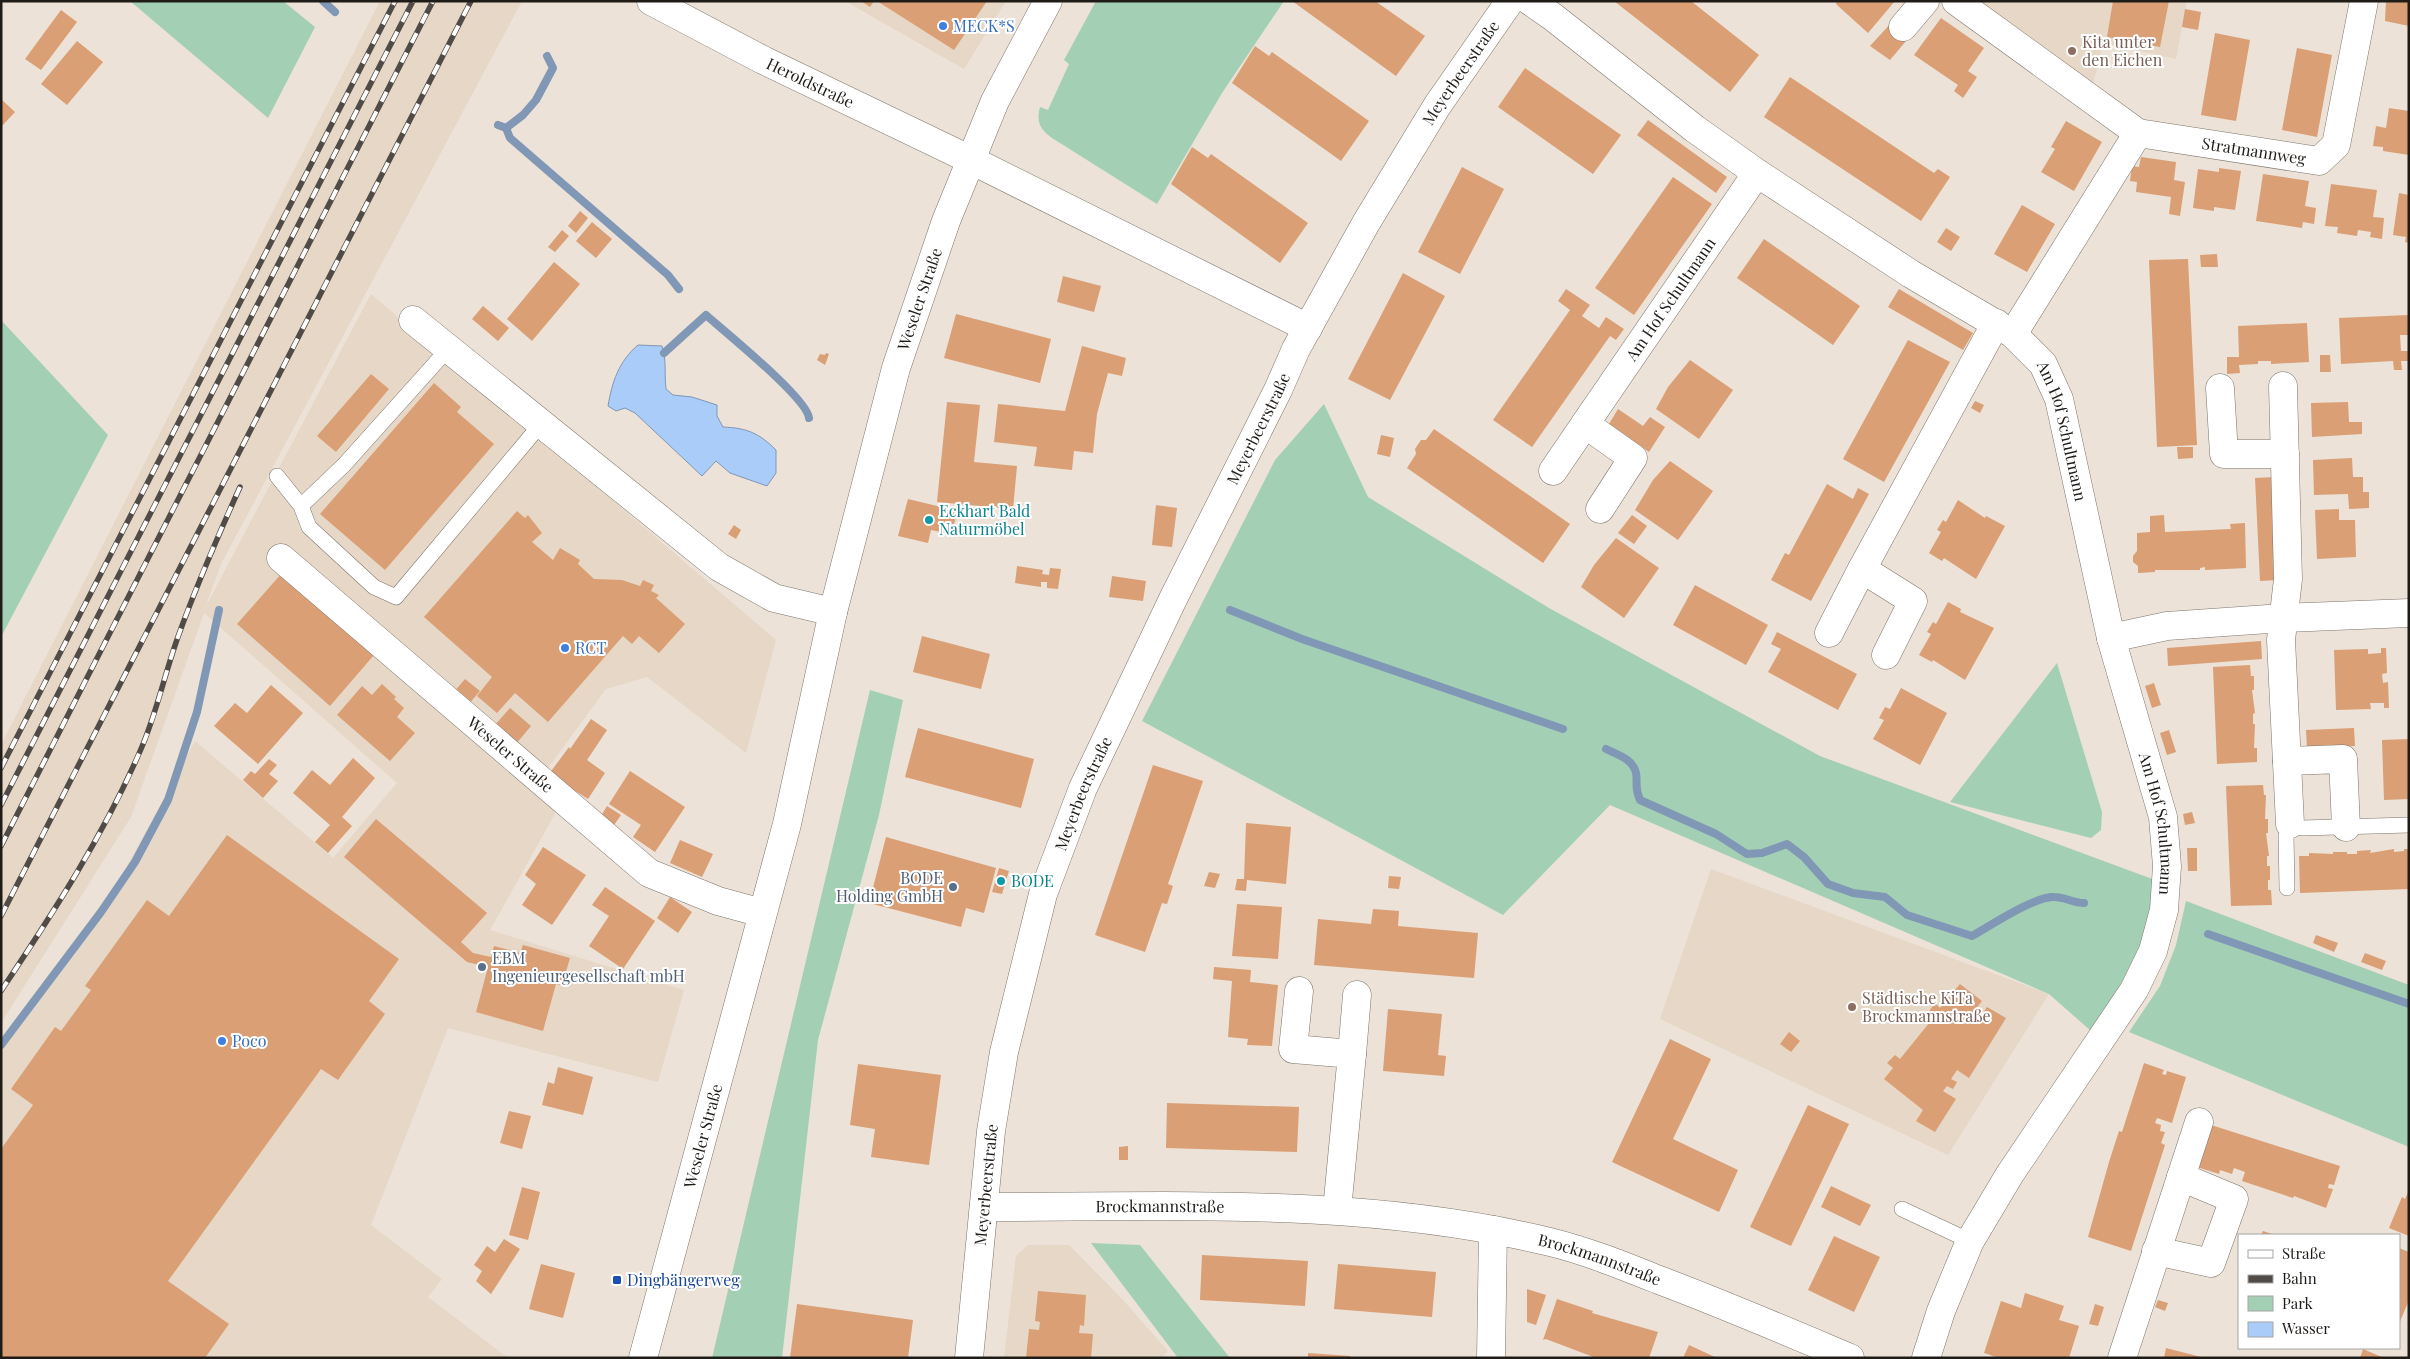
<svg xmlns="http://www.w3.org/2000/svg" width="2410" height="1359" font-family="'Playfair Display',serif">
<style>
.built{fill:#e6d7c6}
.green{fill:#a3d0b4}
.water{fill:#aaccf8;stroke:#8097b5}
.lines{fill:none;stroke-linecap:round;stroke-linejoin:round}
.stream{stroke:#8097b5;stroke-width:8}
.building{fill:#da9f75}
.lane-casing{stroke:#7d756b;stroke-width:16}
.street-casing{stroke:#7d756b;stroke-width:29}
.secondary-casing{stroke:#7d756b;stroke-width:29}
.lane{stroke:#fff;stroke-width:15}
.street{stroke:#fff;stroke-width:28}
.secondary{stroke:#fff;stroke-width:28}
.rail-casing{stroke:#504b46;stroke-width:5.5}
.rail{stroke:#fff;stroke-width:4;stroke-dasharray:11;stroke-linecap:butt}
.shop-dot{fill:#3f7fe0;stroke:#fff;stroke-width:2}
.education-dot{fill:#8d6e63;stroke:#fff;stroke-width:2}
.culture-dot{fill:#0f9aa8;stroke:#fff;stroke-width:2}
.service-dot{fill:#5c6f8a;stroke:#fff;stroke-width:2}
.transit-dot{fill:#1a4fb4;stroke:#fff;stroke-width:2}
.labels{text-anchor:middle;stroke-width:4;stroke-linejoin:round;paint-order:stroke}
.shop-label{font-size:16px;fill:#366cbe;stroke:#fff;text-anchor:start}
.education-label{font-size:16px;fill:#785e54;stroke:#fff;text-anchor:start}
.street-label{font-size:16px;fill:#1f1c18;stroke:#fff}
.culture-label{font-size:16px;fill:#0d838f;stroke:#fff;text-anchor:start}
.service-label{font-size:16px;fill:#4e5e75;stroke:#fff;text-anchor:end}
.transit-label{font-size:16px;fill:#164399;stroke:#fff;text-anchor:start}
</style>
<rect width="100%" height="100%" fill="#ece2d7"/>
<!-- built -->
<path class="built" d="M380,1H522L221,564L205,608L371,294L776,640L746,753L647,677L606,689L542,776L565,796L490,930L684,990L658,1082L448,1028L371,1225L442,1279L428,1297L508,1358H1V1045L121,877L195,741L333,858L397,783L204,613L131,817L1,1023V745Z
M845,1H1006L964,69Z
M1972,1H2187L2176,59L2103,43L2093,85Z
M1711,869L2049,994L1948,1155L1660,1019Z
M1028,1245H1069L1122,1299L1168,1351L1161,1358H1004L1016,1256Z"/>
<!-- green -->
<path class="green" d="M130,1H283L315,27L268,118Z
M1096,1H1284L1222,93L1157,204L1052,138C1040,129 1036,122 1040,107L1048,110L1069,64L1064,60Z
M1,320L108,435L1,637Z
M1324,404L1368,497L1549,608L1820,756L2155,880C2149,943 2125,979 2091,1031L2049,994L1610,805L1503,915L1142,721L1275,460Z
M2057,663L2102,812L2101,830L2091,838L1950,802Z
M870,690L903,700L879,815L818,1040L782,1358H712Z
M2186,901L2409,985V1147L2129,1032L2160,986L2176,945Z
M1091,1243L1140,1245L1230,1358H1178Z"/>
<!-- water -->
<path class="water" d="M638,345L662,346C667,361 664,374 666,389L673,395L692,397L717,405V416L723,427C747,428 759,433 776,450V473L767,486L730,473L716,461L702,476L635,413L625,408L616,411L608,406C612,382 619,361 638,345Z"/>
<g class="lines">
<!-- stream -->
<path class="stream" d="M323,1L335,12
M498,125L506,128L510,138L668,275L679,289
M506,128L523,115L536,100L553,68L547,56
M664,353L706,315C725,332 807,398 809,418
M1230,610L1302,639L1563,729
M1606,749C1618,755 1633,759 1636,773C1638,784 1634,787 1640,800L1716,834L1747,854L1762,853L1787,844L1804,857L1828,884L1853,893L1885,897L1907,915L1972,936C1990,926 2035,896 2054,897C2065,897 2073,903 2084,903
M2208,934L2409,1004
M1,1045L101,912L135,862L168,800L197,712L219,610"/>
</g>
<!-- building -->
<path class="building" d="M861,1H874L870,7Z
M877,1H987L954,50Z
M1292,1H1375L1425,36L1396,76Z
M1614,1H1691L1759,55L1730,92Z
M1835,1H1895L1868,33L1837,5Z
M2113,1H2169L2160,47L2107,37Z
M2386,1H2409V26L2385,21Z
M2185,9L2201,12L2198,30L2182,27Z
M61,10L77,22L41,70L25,59Z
M1941,18L1984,48L1968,71L1977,77L1963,98L1954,91L1958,85L1914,55Z
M1892,22L1898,33L1906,41L1890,60L1870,46Z
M2215,33L2250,40L2236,121L2201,115Z
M77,41L103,62L67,105L41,84Z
M1255,46L1269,56L1272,52L1369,121L1341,161L1232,83Z
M2297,48L2332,55L2317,137L2282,130Z
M1525,68L1621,135L1593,174L1498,107Z
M1790,77L1934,173L1938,169L1950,177L1921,221L1764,117Z
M2,100L15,112L1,127V101Z
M2389,108L2409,111V155L2383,151V147L2373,146L2376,126L2386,128Z
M1648,120L1727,177L1716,193L1637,135Z
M2066,121L2102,142L2074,191L2041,172L2055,149L2051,147Z
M1192,147L1208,158L1211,154L1308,223L1280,263L1171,184Z
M2141,157L2176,162L2174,180L2185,182L2180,216L2169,214L2171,197L2136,192L2137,182L2130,181L2132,166L2139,167Z
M1462,167L1504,189L1460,274L1418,252Z
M2219,168L2241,171L2235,210L2214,207V211L2193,208L2198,169L2219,172Z
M2263,174L2309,181L2305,206L2316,208L2314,224L2303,222L2302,228L2256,221Z
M1673,177L1712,204L1634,315L1595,288Z
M2331,184L2377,190L2373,217L2384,218L2382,239L2370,237L2371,232L2358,230L2357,236L2337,233L2338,227L2325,226Z
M2399,193L2409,195V243L2405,242L2406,237L2393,235Z
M2022,205L2055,224L2027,272L1994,254Z
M580,211L588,218L576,233L568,226Z
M592,222L612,239L596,258L576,241Z
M1946,228L1960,237L1951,251L1937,242Z
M562,230L569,236L555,252L548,247Z
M1764,239L1860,306L1833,345L1737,278Z
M2217,254L2218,267H2201L2200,255Z
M2188,259L2197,445L2157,447L2149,260Z
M554,262L580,284L532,341L507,319Z
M1403,273L1445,296L1390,400L1348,379Z
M1063,276L1101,286L1094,312L1057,302Z
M1566,289L1590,305L1582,316L1599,328L1606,317L1624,329L1616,340L1610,336L1532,447L1493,420L1570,310L1558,301Z
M1899,289L1973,333L1963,350L1888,307Z
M483,306L509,328L498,341L472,319Z
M956,314L1051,339L1040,383L944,358Z
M2408,315L2409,335H2400L2401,351H2409V361H2401L2402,370H2394L2393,361L2341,364L2339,318Z
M2307,323L2309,362L2271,364V361H2258V364L2239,365L2240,373L2227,374V357H2239L2238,326Z
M1908,340L1950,362L1884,482L1843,459Z
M1082,346L1126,358L1122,376L1108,373L1097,414L1093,453L1074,451L1072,470L1034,466L1037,447L994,442L998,404L1065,411Z
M826,353L829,354L825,365L817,360L820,354L825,355Z
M2320,355H2330L2331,372H2320Z
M1690,360L1733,390L1699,439L1656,409L1668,387Z
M371,374L389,389L336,452L317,436Z
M434,383L461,407L457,412L494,444L385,570L320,514Z
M1975,401L1984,405L1980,413L1971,408Z
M947,402L980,405L974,462L1017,466L1013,509L937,502Z
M2348,402L2349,422H2362V434L2312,437L2311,403Z
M1618,409L1643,426L1650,417L1665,427L1649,452L1609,424Z
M1434,429L1570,524L1543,563L1407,468L1416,454L1415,449L1421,440H1426Z
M1381,435L1394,438L1390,457L1377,454Z
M2177,447H2193V458L2178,459Z
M2352,458L2353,477H2363V492H2369V508L2349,509L2348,494L2314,495L2313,460Z
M1670,461L1713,491L1678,540L1635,510L1653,480Z
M2274,477L2279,580L2260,581L2255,478Z
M1827,484L1853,499L1858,488L1869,494L1811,601L1771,580L1785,553L1789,555Z
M908,499L958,511L951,534L931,530L928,543L898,536Z
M1958,500L1985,518L1986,516L2005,526L1976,579L1944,558L1942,561L1929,553L1941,532L1937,530L1943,520L1946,522Z
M1156,505L1177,508L1172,547L1152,545Z
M2339,509V520H2355L2356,557L2317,559L2315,510Z
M517,511L525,518L528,515L542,533L532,542L553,560L560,548L580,560L578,564L594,579L622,580L640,586L643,580L654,585L651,591L659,595L656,598L685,624L659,653L639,636L632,644L623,636L548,722L515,693L497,713L477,696L492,677L424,617Z
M1632,515L1647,526L1634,544L1618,533Z
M2164,515L2165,532L2231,529L2230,524L2245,523L2246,568L2205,570V567L2200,568V570H2155V572L2138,573V566L2133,562V556L2137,551V533L2150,532V516Z
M734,525L741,530L736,539L728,534Z
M1616,538L1659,568L1624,618L1581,587L1594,565Z
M1017,566L1043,570L1042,574L1049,575L1050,568L1061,569L1058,589L1047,588V582H1041V587L1015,583Z
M282,573L374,655L330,706L237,624Z
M1112,576L1146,581L1143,601L1109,597Z
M1695,585L1768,625L1746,665L1673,625Z
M1948,602L1961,609L1960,612L1994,628L1965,680L1933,660L1932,662L1919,655L1931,634L1927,632L1933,622L1936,624Z
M1777,632L1857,674L1838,710L1768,672L1781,649L1771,644Z
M922,636L990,654L981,689L913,672Z
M2261,641L2262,659L2168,666L2167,648Z
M2381,648H2386L2387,673L2382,674L2383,683L2388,682L2389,708H2384V703H2370L2371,709L2336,710L2334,650L2368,649V654L2381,653Z
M2250,665L2251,676H2254V690H2252L2255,713L2253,714V724H2255L2254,748H2257V762L2217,764L2213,667Z
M465,679L480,691L467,706L453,693Z
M2154,683L2161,705L2152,708L2145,686Z
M382,684L396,697L394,699L404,708L397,717L415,733L390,761L337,715L362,686L372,695Z
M271,685L303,713L258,764L214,726L235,703L247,713Z
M1901,688L1947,713L1920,765L1873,739L1884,720L1879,718L1885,707L1890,709Z
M510,708L531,726L516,744L494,726Z
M591,719L607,730L587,760L605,773L588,799L549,774L569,747L570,749Z
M918,728L1034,759L1021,808L905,777Z
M2354,728L2355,746L2307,749L2306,730Z
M2169,730L2176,752L2167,755L2160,733Z
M2409,739V799L2384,800L2382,740Z
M353,758L375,778L342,817L352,826L328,853L315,842L330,825L293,793L312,770L330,785Z
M269,759L277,765L269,774L278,781L263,798L243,780L251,771L255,774Z
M1153,765L1203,781L1168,884L1173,886L1167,904L1162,903L1145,952L1095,935Z
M630,771L685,807L655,852L633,837L641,825L609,804Z
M2263,785L2264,795H2266L2265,819H2268V833H2266L2269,856H2267V866H2270V880H2268V890H2271L2272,905L2231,906L2226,786Z
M607,806L621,815L614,825L601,816Z
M2192,812L2195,823L2185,825L2183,814Z
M376,819L487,913L461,942L473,953L491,957L494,946L520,953L523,945L570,958L562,985L556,984L543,1031L476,1012L488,967L467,962L344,857Z
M1246,823L1291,827L1286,884L1247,880L1246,891L1235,890L1237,879H1244Z
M227,835L399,959L369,1001L385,1014L338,1080L321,1069L168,1281L229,1324L205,1358H1V1149L33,1105L11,1089L55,1027L61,1031L91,990L85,986L147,900L169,916Z
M886,837L996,868L984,913L966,908L961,927L869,903Z
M680,840L713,854L702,877L670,863Z
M543,847L586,875L552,925L522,905L536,884L525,875Z
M2187,848H2197V871H2188Z
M2394,849V852L2404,851V849H2409V889L2300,893L2299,856H2309V853L2333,854V852H2347V854H2357V851L2371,850L2370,853Z
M999,868L1009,871L1002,894L992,892Z
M1209,872L1220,874L1215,888L1204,886Z
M1389,876L1401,877L1399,889L1388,888Z
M605,887L655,921L623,969L589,946L609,916L592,905Z
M670,897L692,912L678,933L657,918Z
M1237,904L1282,907L1278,959L1232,956Z
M1373,909L1399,911L1398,926L1478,933L1474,978L1314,965L1318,919L1371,924Z
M2316,935L2338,943L2334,952L2313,943Z
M2365,953L2386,961L2382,970L2361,962Z
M1214,967L1251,970L1250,982L1278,985L1272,1046L1247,1045L1248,1039L1228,1037L1232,981L1213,979Z
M1960,984L1982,1001L1971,1015L1978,1021L1987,1007L2006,1018L1969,1078L1957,1070L1951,1079L1957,1082L1953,1089L1947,1086L1943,1091L1956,1099L1935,1132L1916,1121L1923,1110L1884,1079L1893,1068L1887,1063L1895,1055L1900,1059L1934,1017L1928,1013L1935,1003L1940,1008Z
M1388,1009L1442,1014L1438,1055L1446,1056L1444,1076L1383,1071Z
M1789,1032L1800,1041L1791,1052L1780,1044Z
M1670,1039L1711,1059L1673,1139L1738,1170L1719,1212L1612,1162Z
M2144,1063L2164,1070L2162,1074L2166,1075L2167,1071L2186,1077L2172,1123L2157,1118L2155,1123L2161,1125L2160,1131L2165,1132L2161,1143L2165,1145L2131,1251L2088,1237L2109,1162L2119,1131L2122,1132Z
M858,1064L941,1075L929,1165L871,1157L875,1129L850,1125Z
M558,1067L593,1077L583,1115L542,1105L548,1082L554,1084Z
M1167,1103L1299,1107L1297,1152L1166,1148Z
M1808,1105L1849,1124L1791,1246L1750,1227Z
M509,1111L531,1116L522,1149L500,1143Z
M2208,1124L2340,1166L2334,1185L2329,1184L2328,1188L2333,1189L2326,1208L2294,1196L2293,1198L2242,1181L2245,1172L2234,1168L2232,1174L2220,1170L2219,1174L2194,1166Z
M1128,1146V1160H1119V1147Z
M1831,1186L1871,1205L1860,1226L1821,1207Z
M522,1187L540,1192L528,1240L509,1235Z
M2409,1190V1236L2389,1228L2402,1197L2405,1199Z
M2263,1231L2275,1235H2261Z
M1834,1236L1880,1257L1854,1312L1808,1290Z
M504,1239L520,1249L491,1294L476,1281L482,1271L474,1265L487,1246L495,1252Z
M2399,1248L2409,1252V1300L2399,1324Z
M1202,1255L1308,1261L1305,1306L1200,1300Z
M541,1264L575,1273L563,1318L529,1309Z
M1338,1264L1436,1272L1432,1317L1334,1309Z
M1527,1289L1546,1295L1536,1325L1527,1322Z
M1038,1291L1086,1295L1084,1326L1080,1325L1079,1333L1093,1334L1091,1358H1026L1029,1329L1039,1330L1040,1322L1035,1321Z
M2025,1293L2064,1306L2059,1320L2079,1326L2069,1358H1999L1984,1353L2001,1301L2021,1308Z
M1557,1299L1593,1311L1592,1313L1658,1332L1649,1358H1596L1546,1339L1543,1340Z
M2158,1300L2168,1303L2165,1311L2155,1307Z
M797,1304L913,1320L908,1358H790Z
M2095,1304L2104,1307L2098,1326L2089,1324Z
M1689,1345L1717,1358H1683Z
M2166,1348L2201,1357V1358H2164Z
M2363,1349L2384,1358H2360Z
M1308,1353L1350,1356V1358H1308Z"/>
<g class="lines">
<!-- lane casing -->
<g class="lane-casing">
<path id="lane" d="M277,476L301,506L309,527L374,587L396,597L541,424
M301,506L344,465L448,349
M2287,888L2286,835L2290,824L2302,828L2409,825
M1902,1209L1970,1241"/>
</g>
<!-- street casing -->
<g class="street-casing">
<g id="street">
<path id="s1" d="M1530,1L1553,17L1695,129L1757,173L1911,274L2013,334L2043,364L2059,399L2111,638L2163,817L2167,866L2164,910L2153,951L2134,990L2010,1174L1970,1241L1941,1311L1926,1358"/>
<path d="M1956,1L2138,133"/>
<path d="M1903,27L1925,1"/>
<path d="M971,160L1308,328"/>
<path d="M413,320L719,567L774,598L833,612"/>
<path id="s2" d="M2013,334L2138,133L2319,161L2336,145L2364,1"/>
<path d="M2283,386L2288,579L2281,640L2290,824"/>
<path d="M2220,388L2224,454H2285"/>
<path d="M1553,471L1585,424"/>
<path id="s3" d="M1600,509L1633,458L1585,424L1757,173"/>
<path id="s4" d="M281,558L649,873L718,901L762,913"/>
<path d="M1862,569L1996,323"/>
<path d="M1829,633L1862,569L1913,601L1886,655"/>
<path d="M2111,638L2167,626L2283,618L2409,613"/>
<path d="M2287,761L2343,759L2346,827"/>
<path d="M1299,991L1293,1049L1352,1054L1337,1210"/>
<path d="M1352,1054L1357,995"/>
<path id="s5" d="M984,1207C1173,1207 1365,1197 1550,1242C1587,1251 1624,1266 1659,1280C1723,1304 1786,1331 1850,1358"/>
<path d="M2156,1251L2211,1263L2234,1199L2181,1177"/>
<path id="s6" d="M969,1358L991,1131L1004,1052L1043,894L1083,788L1173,599L1278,390L1296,349L1366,223L1437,106L1510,1"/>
<path d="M1491,1358L1493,1230"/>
<path d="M2122,1358L2199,1122"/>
</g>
</g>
<!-- secondary casing -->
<g class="secondary-casing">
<g id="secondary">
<path id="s7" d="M651,1L763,60L971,160"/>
<path id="s8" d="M643,1358L787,824L833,612L896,368L946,221L995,101L1048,1"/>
</g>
</g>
<!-- lane -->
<use href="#lane" class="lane"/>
<!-- street -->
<use href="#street" class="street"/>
<!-- secondary -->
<use href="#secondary" class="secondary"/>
<!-- rail casing -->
<g class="rail-casing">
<path id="rail" d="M1,768L395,1
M1,805L413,1
M1,846L433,1
M1,916L471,1
M1,991C53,913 104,835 141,749C157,712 165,672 179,634C197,584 218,536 240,487"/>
</g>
<!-- rail -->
<use href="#rail" class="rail"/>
</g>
<!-- markers -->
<g class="shop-dot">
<circle cx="943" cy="26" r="5"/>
<circle cx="565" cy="648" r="5"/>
<circle cx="222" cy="1041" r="5"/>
</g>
<g class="education-dot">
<circle cx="2072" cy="51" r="5"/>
<circle cx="1852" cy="1007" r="5"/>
</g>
<g class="culture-dot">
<circle cx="929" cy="520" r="5"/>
<circle cx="1001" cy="881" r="5"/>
</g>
<g class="service-dot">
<circle cx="953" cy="887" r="5"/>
<circle cx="482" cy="967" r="5"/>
</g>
<rect class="transit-dot" x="612" y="1275" width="10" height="10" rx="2.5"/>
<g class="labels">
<!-- shop labels -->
<g class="shop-label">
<text x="953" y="32">MECK*S</text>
<text x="575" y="654">RCT</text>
<text x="232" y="1047">Poco</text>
</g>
<!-- education labels -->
<g class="education-label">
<text x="2082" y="48">Kita unter<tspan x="2082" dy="18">den Eichen</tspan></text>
<text x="1862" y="1004">Städtische KiTa<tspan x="1862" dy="18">Brockmannstraße</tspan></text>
</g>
<!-- street labels -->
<g class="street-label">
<text dy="6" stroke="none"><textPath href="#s6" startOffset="1394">Meyerbeerstraße</textPath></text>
<text dy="6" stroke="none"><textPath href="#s7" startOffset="179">Heroldstraße</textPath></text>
<text dy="6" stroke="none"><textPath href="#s2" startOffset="354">Stratmannweg</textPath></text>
<text dy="6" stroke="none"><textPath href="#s8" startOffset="1095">Weseler Straße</textPath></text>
<text dy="6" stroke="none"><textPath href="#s3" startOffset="271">Am Hof Schultmann</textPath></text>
<text dy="6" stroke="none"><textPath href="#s6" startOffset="984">Meyerbeerstraße</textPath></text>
<text dy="6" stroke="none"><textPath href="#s1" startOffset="700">Am Hof Schultmann</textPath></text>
<text dy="6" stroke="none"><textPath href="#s4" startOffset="302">Weseler Straße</textPath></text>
<text dy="6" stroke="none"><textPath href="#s6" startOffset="579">Meyerbeerstraße</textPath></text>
<text dy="6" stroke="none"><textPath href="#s1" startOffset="1105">Am Hof Schultmann</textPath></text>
<text dy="6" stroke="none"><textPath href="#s8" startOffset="230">Weseler Straße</textPath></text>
<text dy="6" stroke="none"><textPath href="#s6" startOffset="174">Meyerbeerstraße</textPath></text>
<text dy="6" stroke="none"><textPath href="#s5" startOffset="176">Brockmannstraße</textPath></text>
<text dy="6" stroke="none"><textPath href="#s5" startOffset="621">Brockmannstraße</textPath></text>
</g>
<!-- culture labels -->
<g class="culture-label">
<text x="939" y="517">Eckhart Bald<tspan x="939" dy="18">Naturmöbel</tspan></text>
<text x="1011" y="887">BODE</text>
</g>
<!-- service labels -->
<g class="service-label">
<text x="943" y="884">BODE<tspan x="943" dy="18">Holding GmbH</tspan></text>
<text x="492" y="964" text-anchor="start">EBM<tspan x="492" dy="18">Ingenieurgesellschaft mbH</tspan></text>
</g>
<!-- transit labels -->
<g class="transit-label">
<text x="627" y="1286">Dingbängerweg</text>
</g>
</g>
<!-- border -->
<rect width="2410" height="1359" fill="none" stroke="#1f1c18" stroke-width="5"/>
<!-- legend -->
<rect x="2238" y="1234" width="162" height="115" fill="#ffffff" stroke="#a5a4a3"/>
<rect x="2248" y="1250" width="25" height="8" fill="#ffffff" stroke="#a5a4a3"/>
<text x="2282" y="1259" font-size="15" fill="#1f1c18">Straße</text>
<rect x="2248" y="1275" width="25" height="8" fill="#504b46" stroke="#a5a4a3"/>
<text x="2282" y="1284" font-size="15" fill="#1f1c18">Bahn</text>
<rect x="2248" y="1296" width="25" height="15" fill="#a3d0b4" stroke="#a5a4a3"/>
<text x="2282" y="1309" font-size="15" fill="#1f1c18">Park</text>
<rect x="2248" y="1322" width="25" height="15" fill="#aaccf8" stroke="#a5a4a3"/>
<text x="2282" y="1334" font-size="15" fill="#1f1c18">Wasser</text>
</svg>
